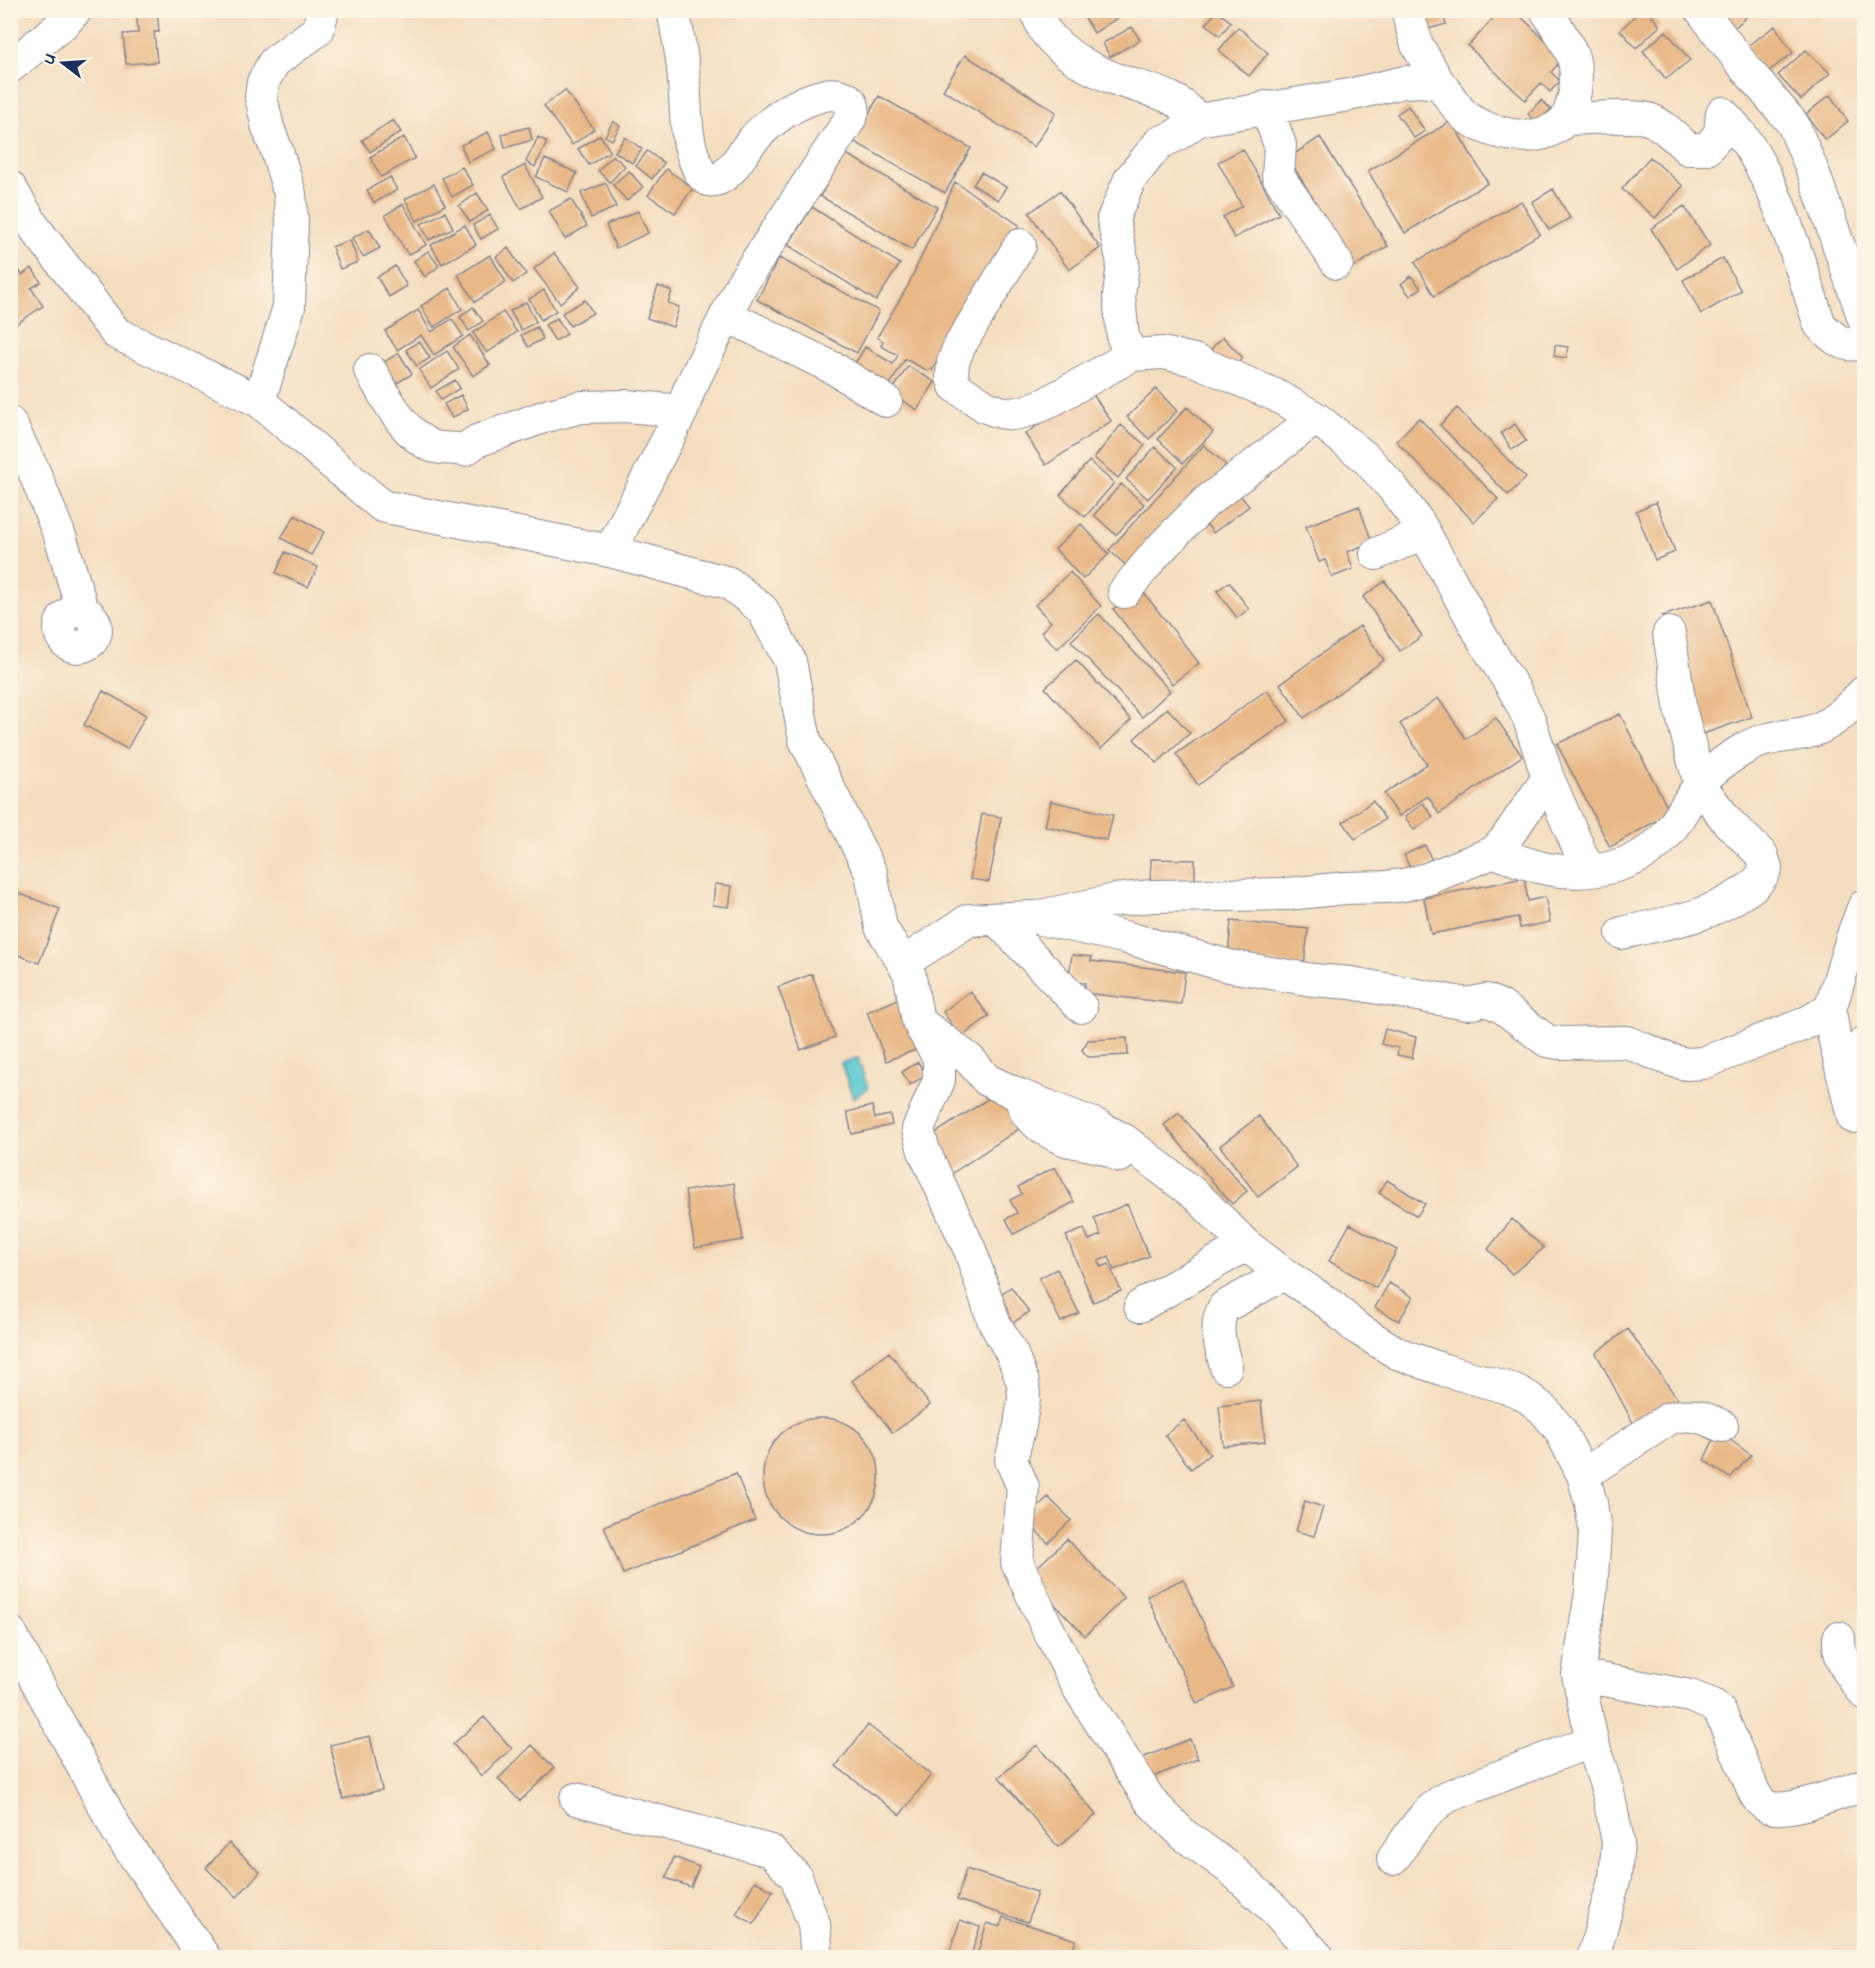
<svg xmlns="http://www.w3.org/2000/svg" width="1875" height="1968" font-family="'Architects Daughter',sans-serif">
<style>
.water{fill:#5cc9d1;stroke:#3c7c98;stroke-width:1.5}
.building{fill:#e9b887}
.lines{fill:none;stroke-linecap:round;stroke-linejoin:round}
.minor-casing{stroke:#88868f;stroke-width:34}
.minor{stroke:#fff;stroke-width:32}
</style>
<rect width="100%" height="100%" fill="#fcf5e5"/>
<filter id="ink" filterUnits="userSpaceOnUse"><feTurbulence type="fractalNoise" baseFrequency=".0167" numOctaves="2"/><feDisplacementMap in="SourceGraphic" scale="12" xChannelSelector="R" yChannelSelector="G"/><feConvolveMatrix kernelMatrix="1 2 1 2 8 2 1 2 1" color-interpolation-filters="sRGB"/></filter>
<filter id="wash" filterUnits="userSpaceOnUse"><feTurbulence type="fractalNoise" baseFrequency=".008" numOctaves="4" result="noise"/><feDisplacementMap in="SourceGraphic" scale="24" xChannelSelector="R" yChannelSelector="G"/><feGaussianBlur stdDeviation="1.35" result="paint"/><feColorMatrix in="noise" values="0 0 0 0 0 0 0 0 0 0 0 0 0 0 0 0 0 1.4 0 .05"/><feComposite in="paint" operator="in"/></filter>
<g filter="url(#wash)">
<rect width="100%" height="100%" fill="#f4dec0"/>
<!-- water -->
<path class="water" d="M858,1058L868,1088L853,1098L841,1063Z"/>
<g id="blocks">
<!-- building -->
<path class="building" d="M136,10H157L159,32H154L157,62L126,64L123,34L138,33Z
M1080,10H1130L1094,33Z
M1422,10H1442L1446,24L1428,29Z
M1501,10H1514L1564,58L1551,72L1560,81L1550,92L1541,83L1525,100L1468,46Z
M1641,10H1647L1660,26L1636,48L1620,30Z
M1717,10H1754L1733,29Z
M1217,11L1231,22L1220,36L1206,24Z
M1775,26L1793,53L1765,74L1746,47Z
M1132,27L1140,40L1110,57L1103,43Z
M1238,27L1268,53L1249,76L1219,50Z
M1666,31L1690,60L1666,79L1643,51Z
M1806,50L1830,73L1801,100L1778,75Z
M965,55L1056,112L1034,147L943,90Z
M565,90L594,129L572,145L544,106Z
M1830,95L1848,121L1825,140L1806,114Z
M879,96L971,148L945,193L853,141Z
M1541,100L1551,109L1537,123L1528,114Z
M1408,106L1425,131L1414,138L1397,114Z
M393,120L401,132L370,152L362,140Z
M613,121L620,126L612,140L605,136Z
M1451,121L1488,183L1405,233L1368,171Z
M529,127L532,140L505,148L502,134Z
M488,132L496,149L468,162L461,145Z
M600,135L610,151L589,165L578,149Z
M404,137L415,158L381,177L370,157Z
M538,137L547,142L535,167L526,162Z
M625,137L642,149L632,163L615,152Z
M1320,137L1388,246L1355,266L1288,158Z
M1243,149L1279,214L1234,238L1223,217L1242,206L1218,162Z
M647,151L664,163L652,179L636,166Z
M845,153L937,207L912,250L820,196Z
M613,155L625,166L610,182L598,171Z
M1650,157L1683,186L1655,218L1622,189Z
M545,159L577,173L568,192L536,177Z
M525,165L542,197L521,209L503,177Z
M462,167L473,185L452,197L442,178Z
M666,169L693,188L675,213L648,195Z
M629,171L643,187L627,201L613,185Z
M981,172L1006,187L998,200L973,185Z
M390,177L397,190L374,203L367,190Z
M955,182L1019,225L932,370L929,369L928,371L905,359L885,393L850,372L865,347L893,364L898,355L881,346L883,341L877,337L908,286Z
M606,183L616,207L591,218L581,193Z
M434,184L445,205L417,221L405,199Z
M1553,189L1570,218L1549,230L1532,202Z
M1060,191L1100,248L1069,270L1029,213Z
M477,193L488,210L470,222L459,206Z
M571,199L587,226L565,239L549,211Z
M1521,201L1540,234L1434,296L1415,262Z
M403,204L426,245L408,255L385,215Z
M1684,206L1710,245L1677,269L1651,229Z
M812,207L900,264L876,301L788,245Z
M638,211L648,233L616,248L606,225Z
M445,212L453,228L429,240L421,224Z
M490,215L498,229L481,239L473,225Z
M465,225L476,245L442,264L431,245Z
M369,229L380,248L363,257L352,238Z
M350,240L358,262L340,269L332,247Z
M508,248L526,274L513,283L496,257Z
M428,251L439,266L425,277L414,261Z
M554,253L580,287L560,303L534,269Z
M490,255L506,282L475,302L458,275Z
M10,257L22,275L32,268L41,282L31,288L43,306L16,324L10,315Z
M779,258L879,311L857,353L757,300Z
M1723,258L1741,291L1701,314L1683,280Z
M395,266L407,286L389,297L377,277Z
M1411,276L1421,288L1410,296L1401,284Z
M658,286L672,291L668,303L679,307L673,327L647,318Z
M450,288L462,309L434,327L421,306Z
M544,290L556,311L541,320L529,299Z
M585,300L593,313L570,326L562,313Z
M526,302L536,322L521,330L510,311Z
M473,307L483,321L469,331L460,317Z
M418,310L431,332L452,319L463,336L434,355L421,335L397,350L385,331Z
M503,312L517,332L487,353L473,333Z
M557,318L567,334L555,341L545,325Z
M537,327L543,339L528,347L521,335Z
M470,335L490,365L473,376L453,347Z
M1223,337L1243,358L1230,370L1211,349Z
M419,341L430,358L417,366L406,350Z
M1555,345L1568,347L1566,358L1554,356Z
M447,351L459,369L431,388L419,370Z
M399,353L412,374L395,384L382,363Z
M908,366L935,382L917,410L891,393Z
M455,380L460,388L441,400L436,391Z
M1156,389L1177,411L1149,439L1127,417Z
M1090,390L1111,421L1046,465L1025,434Z
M461,395L468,409L452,418L444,404Z
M1187,407L1213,432L1183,463L1158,439Z
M1457,408L1526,478L1508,495L1440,425Z
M1419,418L1498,499L1474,522L1396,441Z
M1515,424L1526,441L1512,450L1501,433Z
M1121,425L1145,445L1118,478L1094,458Z
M1204,445L1226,465L1131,570L1109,550Z
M1155,447L1177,467L1148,499L1126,479Z
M1089,461L1114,483L1085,517L1060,495Z
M1121,484L1144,504L1116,535L1094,515Z
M1235,489L1249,506L1213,533L1200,515Z
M1656,502L1675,552L1655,560L1636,511Z
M1359,506L1372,542L1347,552L1353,569L1332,577L1325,560L1319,562L1306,526Z
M295,515L324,532L311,555L281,538Z
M1081,524L1109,554L1083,579L1055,549Z
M285,552L318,567L308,587L276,573Z
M1070,572L1101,606L1057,649L1041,632L1051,622L1035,605Z
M1385,581L1422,636L1400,651L1363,597Z
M1229,582L1249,609L1237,618L1217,591Z
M1140,588L1199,663L1172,684L1113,609Z
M1712,600L1752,717L1703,734L1676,626L1662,616Z
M1099,614L1170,691L1142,717L1071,641Z
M1360,626L1384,660L1304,718L1280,684Z
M1076,660L1131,720L1101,749L1045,688Z
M1267,690L1289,721L1198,785L1176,754Z
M103,691L146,715L127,749L84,725Z
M1438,698L1466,739L1496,718L1522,756L1439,814L1428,796L1399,816L1384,794L1427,764L1400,724Z
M1167,708L1190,733L1157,763L1134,739Z
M1620,714L1670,813L1610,847L1557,744Z
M1051,801L1113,815L1107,840L1045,826Z
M1373,801L1385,819L1355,839L1343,822Z
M1423,803L1433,817L1414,830L1405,817Z
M982,814L1001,817L989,882L970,879Z
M1425,845L1433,863L1412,872L1404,855Z
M1151,859L1195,860V886H1150Z
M1524,878L1528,901L1545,897L1550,922L1520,928L1518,917L1431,934L1424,898Z
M715,884L732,886L729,907L713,905Z
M10,890L60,909L39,963L10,952Z
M1231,921L1308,929L1304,966L1228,958Z
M1072,955L1092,957L1091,961L1185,972L1181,1004L1084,993L1085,983L1068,982Z
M812,974L835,1037L801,1050L778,987Z
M970,991L989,1016L961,1037L943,1012Z
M899,999L918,1049L886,1061L867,1012Z
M1385,1029L1416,1037L1412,1058L1397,1055L1398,1048L1381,1044Z
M1127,1038L1128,1055L1088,1057L1082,1050L1088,1040Z
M918,1062L926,1075L910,1085L902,1072Z
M997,1093L1020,1128L951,1174L928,1138Z
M872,1106L875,1118L890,1115L892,1125L852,1134L847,1112Z
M1179,1113L1247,1191L1232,1204L1164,1125Z
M1259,1116L1297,1167L1258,1197L1220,1146Z
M1055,1167L1074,1202L1014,1234L1006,1219L1017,1213L1010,1200L1022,1194L1018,1187Z
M1387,1180L1425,1204L1417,1216L1379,1193Z
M734,1183L743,1240L695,1248L685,1191Z
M1127,1204L1149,1256L1114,1270L1109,1256L1098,1261L1101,1267L1109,1264L1121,1291L1093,1302L1066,1236L1084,1229L1089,1240L1101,1235L1094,1218Z
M1512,1219L1544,1248L1512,1274L1488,1249Z
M1350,1224L1397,1250L1376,1288L1329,1261Z
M1057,1269L1079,1313L1061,1322L1039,1278Z
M1389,1283L1413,1297L1399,1321L1375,1308Z
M1011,1287L1029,1312L1007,1327L989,1302Z
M1628,1329L1684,1408L1640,1436L1596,1353Z
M889,1352L930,1405L893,1433L852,1381Z
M1261,1401L1265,1442L1223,1446L1219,1406Z
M763 1476a58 58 0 1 1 116 0a58 58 0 1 1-116 0Z
M1184,1420L1210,1454L1191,1469L1165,1435Z
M1718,1431L1751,1455L1730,1478L1704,1460Z
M736,1473L755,1520L623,1574L604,1526Z
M1048,1497L1071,1520L1048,1543L1025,1519Z
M1305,1501L1323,1507L1314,1536L1296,1531Z
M1067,1539L1124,1598L1085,1636L1028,1576Z
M1183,1579L1233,1687L1197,1704L1147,1596Z
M484,1717L512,1749L481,1776L453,1744Z
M868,1725L931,1775L900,1815L836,1766Z
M370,1736L382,1790L343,1799L330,1745Z
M1190,1739L1198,1759L1145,1780L1137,1760Z
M532,1745L554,1768L520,1801L498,1779Z
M1037,1745L1096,1815L1058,1847L999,1777Z
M229,1843L260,1872L237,1897L206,1868Z
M674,1857L699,1867L691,1887L666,1878Z
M966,1869L1037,1892L1028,1922L957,1900Z
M755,1881L773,1891L754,1924L736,1914Z
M1003,1917L1076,1940L1072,1952L1088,1958H976L987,1923L1000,1927Z
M960,1920L980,1927L970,1958H959L949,1954Z"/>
</g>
</g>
<g filter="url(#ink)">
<use href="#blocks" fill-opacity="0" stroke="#88868f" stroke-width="1.5"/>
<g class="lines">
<!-- minor casing -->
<g class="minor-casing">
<path id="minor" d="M1036,10C1039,17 1041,25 1045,31C1064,56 1093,71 1121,81C1151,91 1177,94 1198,120
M1407,10L1417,45L1439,83
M1701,10L1742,64L1793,124L1814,174L1864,319
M10,67L65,22L76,10
M1266,107L1280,145L1278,176L1337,263
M1566,119C1583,119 1638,114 1651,120C1665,126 1677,139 1688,149H1707L1720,133L1722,113C1772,159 1798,261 1820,325C1832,337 1844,349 1862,343L1864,338
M10,187L34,227L116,333L259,401L382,506L610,551L729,583L762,609L790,661L805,740L871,873L881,927L903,963
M1020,245L959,347L953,362L952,377L955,386L986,407L1000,412L1013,414L1027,411L1045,404L1132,355L1163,353L1194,360L1275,395L1316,418L1365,457L1392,487L1419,523L1484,641L1515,691L1529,719L1548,778L1505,840L1494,852L1427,879L1404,885L1386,887L1345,888L1288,894L1152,896L1115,900L1045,915
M726,315L835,369L886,401
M1132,355L1123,338L1119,296L1123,263L1113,219L1130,179L1159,143L1175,136L1198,120L1349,95L1404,82L1420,81L1439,83C1447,92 1459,113 1469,119C1494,135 1539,146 1564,121C1569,116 1571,107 1573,100C1577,88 1577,67 1572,55C1566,39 1555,25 1546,10
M370,370C386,396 402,434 432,446C442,450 453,447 464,450L477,441L546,416L581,407L626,406L682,411
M259,401L289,307L292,222L290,194L277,151L268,128L261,97L263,82L274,62L318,30L323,10
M10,423L35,474L61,539L83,612
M610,551L682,411L689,390L741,285L848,122C850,119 853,113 853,109C854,96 834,93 825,95C797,101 770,120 752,141C741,153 732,176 715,180C706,182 701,175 698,168C683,137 687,103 683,69C681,50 677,30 673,10
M1376,554L1424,533
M1124,592L1158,551L1206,502L1316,418
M60 629a18 18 0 1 1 36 0a18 18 0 1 1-36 0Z
M1548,778L1588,870
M1494,852C1511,858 1529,865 1547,869C1590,877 1644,867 1671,829C1684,811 1694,788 1710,773C1720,764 1732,756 1744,749C1763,737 1783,737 1805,733C1829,728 1848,709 1864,692
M996,919L1081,1007
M1622,933C1667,922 1701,920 1741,894C1753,887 1761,880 1766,868L1762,855L1727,821L1700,785L1681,712L1669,633
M1830,1009L1834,1037L1853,1117
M921,1027L939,1058V1080L918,1129L924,1151L970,1250L994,1322L1012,1354L1023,1383L1024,1398L1020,1426L1011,1460L1023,1487L1017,1562L1045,1623L1079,1689L1151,1802L1184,1835L1232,1870L1274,1909L1319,1958
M1842,1072L1864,1043
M1020,1098C1022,1102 1024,1108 1026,1112C1034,1124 1055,1137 1070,1141C1088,1145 1104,1145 1120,1156
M1140,1306L1246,1245
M1226,1367C1221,1347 1213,1326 1224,1307L1284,1274
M1583,1475L1670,1418C1692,1412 1702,1417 1722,1426
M10,1632L118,1832L205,1958
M1839,1638C1838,1663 1851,1674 1864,1693
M1578,1675L1690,1696L1713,1705L1720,1712L1755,1794C1758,1799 1762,1804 1768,1807C1788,1814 1843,1792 1864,1785
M576,1799L771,1851L796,1877L814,1924L817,1958
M1393,1859C1410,1835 1424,1810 1449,1796L1592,1741
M1593,1958L1615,1877L1618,1842L1608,1792L1592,1741L1578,1675L1591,1592L1595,1532L1591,1503L1583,1475L1560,1430L1544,1410L1529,1398L1515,1390L1444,1370L1397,1353L1355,1327L1331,1305L1284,1274L1246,1245L1197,1196L1124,1140L1096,1125L1019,1095L987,1080L970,1060L918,1021L909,972L903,963L969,920L1032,917L1124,937L1229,966L1313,980L1351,983L1467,1004L1487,1000L1502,1007L1547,1041L1559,1043L1627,1042L1670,1060L1686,1064L1703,1063L1804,1024L1830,1009L1854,932L1864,906"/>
</g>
<!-- minor -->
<use href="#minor" class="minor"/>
</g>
</g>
<!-- margin -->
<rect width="1875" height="1968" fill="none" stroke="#fcf5e5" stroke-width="36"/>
<!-- north arrow -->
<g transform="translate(63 63) rotate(287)" stroke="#fcf5e5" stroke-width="4.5" paint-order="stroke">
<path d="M0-4.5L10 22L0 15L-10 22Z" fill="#1b2f5e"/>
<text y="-9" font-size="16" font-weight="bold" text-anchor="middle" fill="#1b2f5e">U</text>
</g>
</svg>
